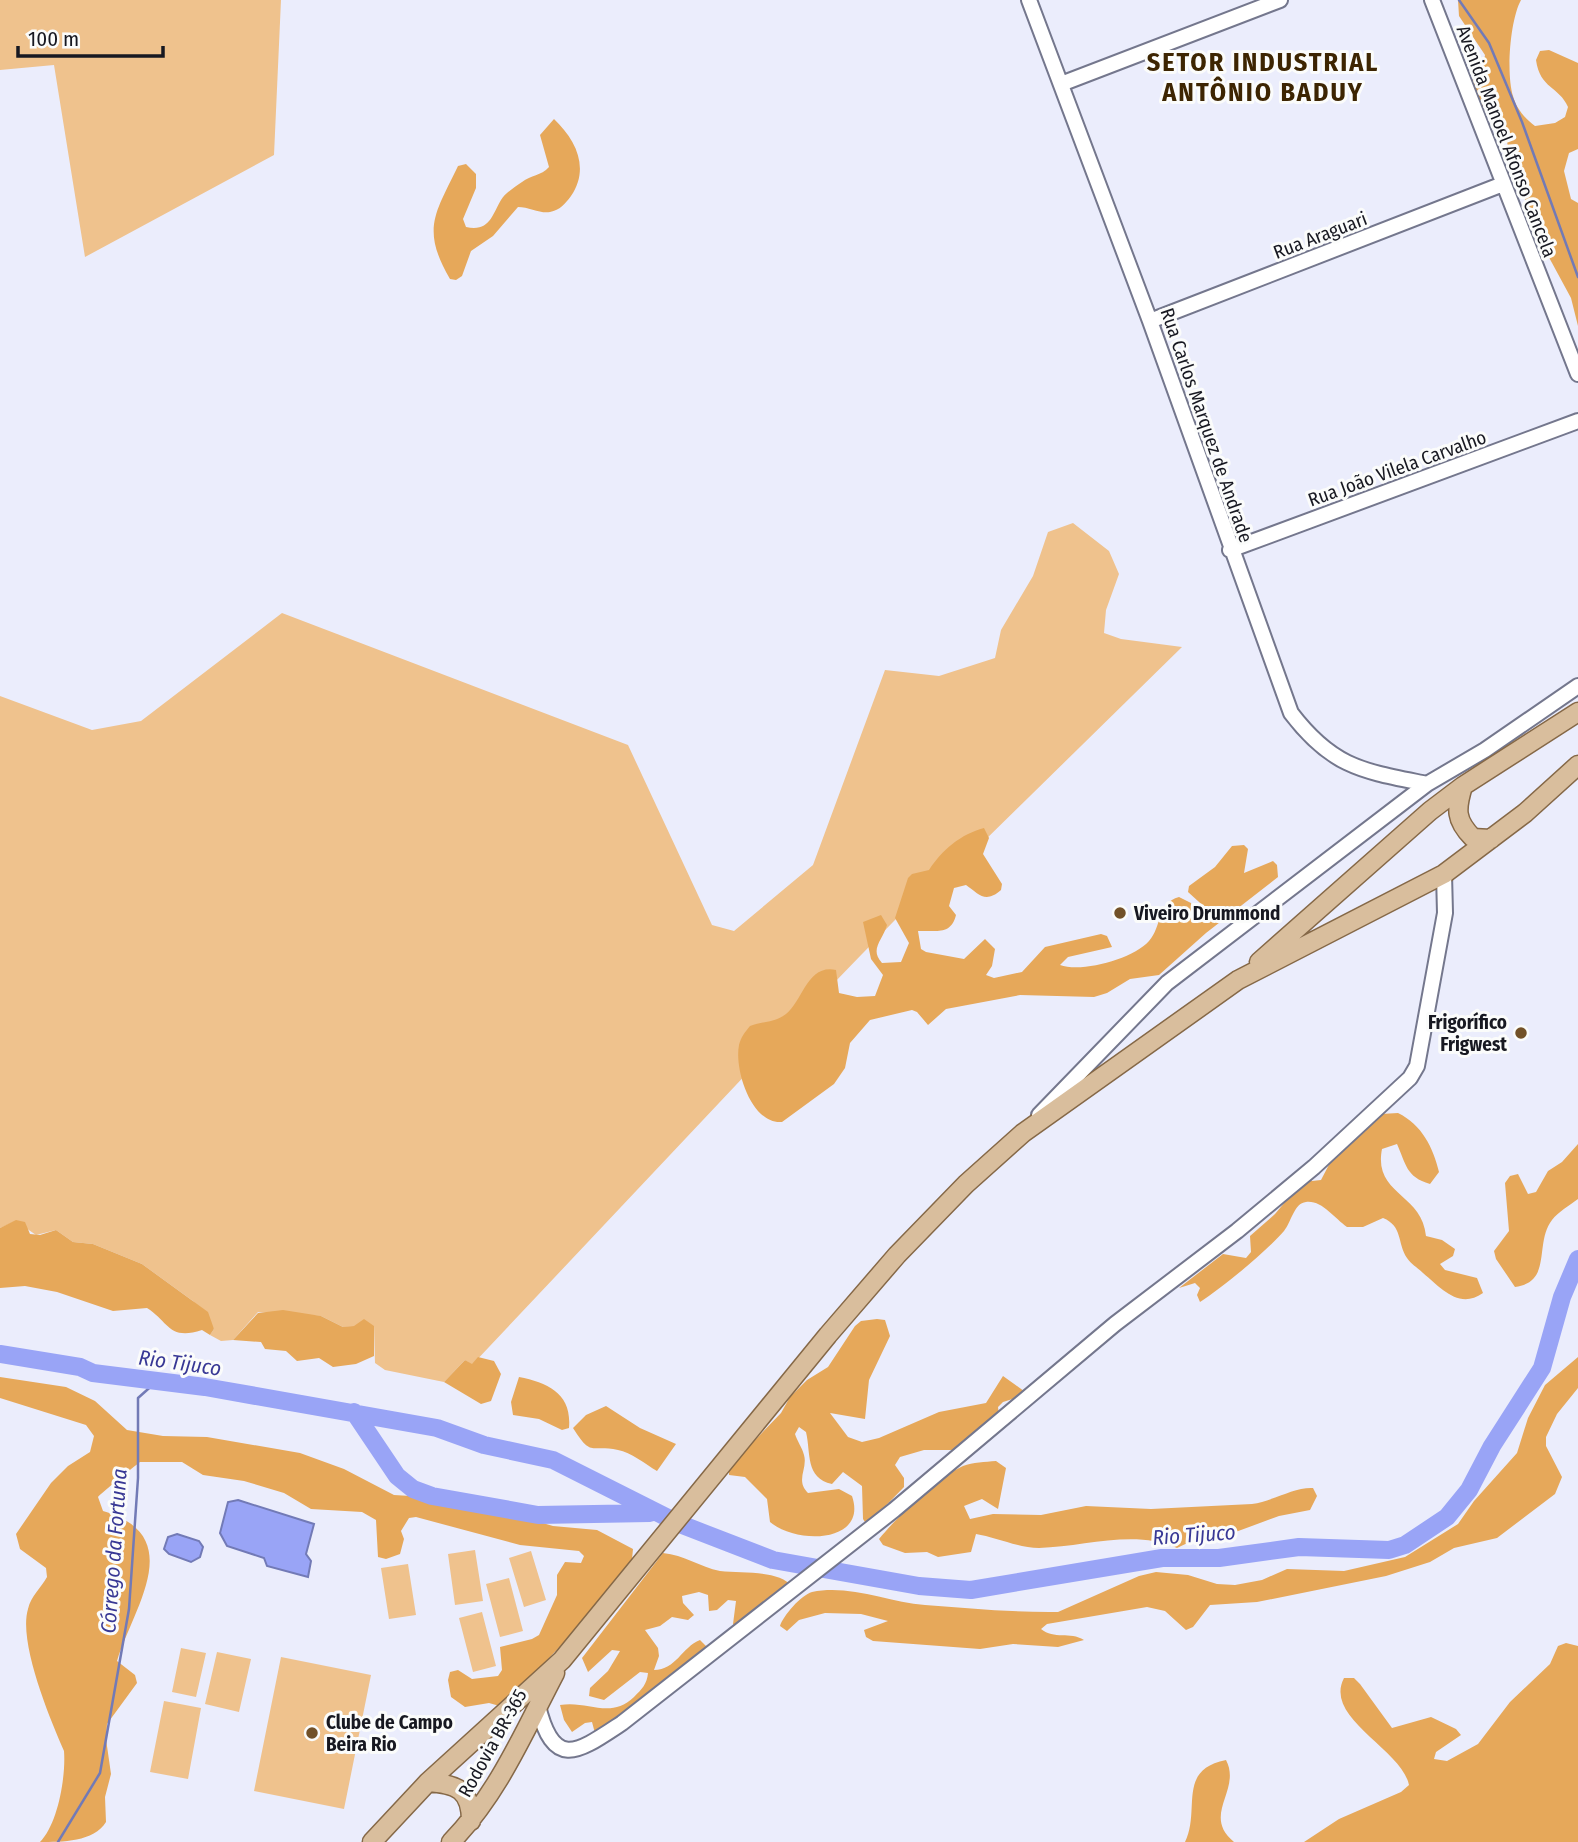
<svg xmlns="http://www.w3.org/2000/svg" width="1578" height="1842" font-family="'Fira Sans Condensed',sans-serif">
<style>
.green{fill:#efc28d}
.forest{fill:#e6a85a}
.water{fill:#99a4f6;stroke:#727ab6;stroke-width:2}
.lines{fill:none;stroke-linecap:round;stroke-linejoin:round}
.stream{stroke:#727ab6;stroke-width:2.5}
.river{stroke:#99a4f6;stroke-width:18}
.minor-casing{stroke:#74778d;stroke-width:18}
.major-casing{stroke:#856847;stroke-width:21}
.minor{stroke:#fff;stroke-width:14}
.major{stroke:#d9be9d;stroke-width:18}
.poi-dot{fill:#725128;stroke:#fbfcfb;stroke-width:2.5}
.labels{text-anchor:middle;stroke-width:6;stroke-linejoin:round;paint-order:stroke}
.street-label{font-size:19px;fill:#171821;stroke:#fbfcfb}
.poi-label{font-size:19px;font-weight:bold;fill:#171821;stroke:#fbfcfb;text-anchor:start}
.water-label{font-size:21px;font-style:italic;fill:#383895;stroke:#fbfcfb}
.district-label{font-size:26px;font-weight:bold;letter-spacing:2px;fill:#3d2502;stroke:#fbfcfb}
</style>
<rect width="100%" height="100%" fill="#ebedfc"/>
<!-- green -->
<path class="green" d="M0,0H281L274,155L85,257L54,65L0,70Z
M1073,523L1109,551L1119,574L1106,610L1104,633L1121,639L1182,647L978,847L956,857L770,1049L472,1365L465,1360L444,1382L385,1370L375,1363L374,1326L343,1327L321,1316L258,1312L233,1340L221,1341L210,1335L214,1329L193,1301L142,1264L93,1244L73,1242L56,1230L36,1235L16,1221L0,1228V696L92,730L141,721L282,613L628,745L712,925L734,931L813,865L885,670L939,676L995,658L1001,630L1033,576L1048,532Z
M475,1550L483,1601L455,1605L448,1554Z
M531,1551L546,1600L524,1607L509,1558Z
M408,1564L416,1615L389,1619L381,1568Z
M509,1578L523,1631L500,1637L486,1584Z
M482,1612L496,1666L473,1672L459,1618Z
M181,1648L206,1653L196,1697L172,1692Z
M217,1652L251,1659L239,1712L205,1704Z
M281,1657L371,1675L344,1809L254,1791Z
M164,1701L201,1708L188,1779L150,1772Z"/>
<!-- forest -->
<path class="forest" d="M1458,0H1521C1510,20 1506,74 1513,96C1516,108 1525,119 1535,126L1555,123L1565,117L1568,107C1559,86 1540,89 1536,60L1540,51L1549,50L1578,63V149L1569,153L1564,171L1571,199L1578,203V326L1571,298L1532,226L1521,183L1511,165L1503,118L1495,111L1474,104L1467,88L1483,65L1485,55L1459,16Z
M554,119C576,140 590,168 571,196C565,204 560,210 550,212C541,214 529,207 518,207L493,236L471,251L462,276L456,280L450,279C421,229 435,214 458,166L466,164L476,174V188L463,219L466,227C490,232 492,215 501,200C505,193 515,187 522,182C531,175 541,176 549,167L540,135Z
M984,828L989,838L983,854L1002,884L1001,890C985,904 979,894 966,885L954,888L949,906L956,915C951,936 935,930 918,931L921,949L926,952L964,959L985,939L995,949L992,966L986,975L994,978L1022,972L1045,947L1101,934L1107,936L1112,947L1068,957L1060,965C1082,973 1133,959 1149,941C1162,927 1157,903 1179,897L1191,903L1195,921L1207,922L1209,911L1188,892L1189,886L1215,867L1232,846L1244,845L1248,849L1244,873L1273,861L1277,865L1278,877L1206,933L1159,975L1130,979L1107,993L1094,997L1020,995L946,1009L928,1025L917,1012L912,1010L870,1020L850,1043L845,1068L834,1084L782,1122C752,1125 734,1070 739,1045C741,1037 745,1032 750,1026C763,1021 774,1023 786,1014C803,1001 807,964 836,970L839,993L857,997L875,996L883,975L871,959L863,922L881,915L887,925C883,940 869,949 882,963L901,962L909,943L895,918L908,878L912,874L929,870C942,850 961,834 984,828Z
M1398,1113C1422,1125 1433,1147 1439,1172L1430,1184C1406,1177 1406,1164 1397,1144L1382,1149C1373,1195 1422,1193 1426,1236L1442,1240L1455,1249L1453,1256L1440,1264L1445,1270L1477,1278L1483,1293C1459,1310 1441,1288 1423,1273C1418,1268 1411,1264 1407,1258C1397,1243 1403,1226 1383,1218L1363,1227H1347C1334,1218 1322,1200 1306,1202C1294,1203 1291,1223 1284,1231C1267,1251 1222,1288 1200,1302L1197,1295L1200,1288L1195,1283L1179,1288L1223,1254L1246,1258L1251,1252L1250,1236L1275,1214L1306,1177L1312,1181L1321,1180L1334,1155L1381,1114Z
M1578,1144V1199C1570,1205 1558,1212 1552,1220C1534,1243 1553,1282 1515,1287L1496,1259L1494,1251L1509,1231L1505,1183L1510,1176L1518,1174L1528,1194L1536,1192L1548,1171L1562,1162Z
M16,1220L25,1222L30,1234L40,1235L56,1230L73,1242L93,1244L142,1264L208,1312L214,1329L210,1335L202,1330C169,1341 169,1322 147,1308L113,1311L57,1292L25,1286L0,1288V1228Z
M283,1310L321,1316L343,1327L354,1326L364,1319L374,1326V1356L356,1364L333,1367L319,1358L297,1361L286,1351L265,1349L261,1342L233,1340L258,1313Z
M877,1319L885,1320L890,1336L869,1380L865,1419L830,1413L848,1437L862,1442L879,1438L939,1412L986,1403L1003,1376L1028,1394L1003,1402L998,1407L999,1415L958,1450H924L900,1457L895,1465L904,1478V1487L867,1525L863,1519L862,1486L843,1472L832,1484C805,1478 811,1453 806,1432L799,1427L795,1434C797,1441 802,1447 804,1455C808,1469 795,1480 808,1493L839,1489L852,1496C868,1543 797,1545 770,1522L767,1499L745,1477L729,1475V1467L781,1413L790,1397L807,1380L828,1367L855,1326L861,1321Z
M478,1357L494,1361L501,1374L491,1401L481,1404L444,1382L465,1360L472,1364Z
M1578,1357V1388L1557,1414L1546,1437V1446L1562,1477L1555,1494L1497,1538L1454,1548L1430,1562L1386,1576L1257,1602L1210,1605L1193,1627L1186,1630L1165,1611L1147,1607L1047,1624L1041,1629C1054,1640 1070,1631 1084,1640L1058,1647L1013,1644L980,1649L873,1641L866,1637L864,1630L888,1621L861,1614L825,1613L799,1620L787,1631L780,1626C783,1616 801,1595 812,1592C849,1584 888,1602 925,1605C966,1608 1007,1612 1049,1612H1058L1139,1576L1156,1572L1188,1575L1217,1584L1235,1585L1262,1580L1287,1569L1344,1571L1405,1557L1458,1524L1474,1501L1517,1453L1528,1418L1545,1385Z
M0,1377L66,1387L95,1401L127,1430L163,1436L207,1437L300,1453L344,1469L394,1495L427,1497L494,1509L553,1526L597,1530L633,1549L632,1559L582,1623L503,1707L489,1703L465,1707L451,1697L448,1680L450,1672L458,1670L472,1679L498,1676L502,1670L500,1647L532,1639L539,1635L557,1595V1575L565,1562L581,1563L584,1556L579,1551L520,1545L416,1517L409,1518L401,1531L404,1539L400,1554L386,1559L378,1557L376,1520L362,1512L311,1509L284,1493L244,1481L203,1475L182,1462H140C135,1466 101,1493 98,1497L103,1511C189,1536 133,1608 117,1661L135,1675L137,1683L107,1724L106,1739L111,1774L105,1797L106,1822C94,1842 62,1842 40,1842C58,1824 66,1776 64,1751C50,1719 18,1642 28,1609C31,1596 41,1588 47,1577L46,1568L20,1549L16,1534L51,1483L68,1466L90,1452L94,1436L86,1425L0,1398Z
M519,1377C549,1383 572,1394 569,1428L562,1430L539,1419L513,1415L511,1402Z
M606,1406L640,1428L676,1444L657,1471C645,1464 631,1452 618,1450C590,1444 592,1458 573,1428L586,1415Z
M996,1461L1006,1468L998,1509L982,1499L964,1506L970,1519L993,1514L1041,1515L1086,1506L1151,1509L1252,1504C1273,1501 1294,1487 1313,1488L1317,1496L1310,1510L1279,1516L1222,1537L1202,1536L1177,1548C1134,1529 1084,1547 1039,1548C1019,1548 995,1537 976,1534L971,1552L938,1557L927,1552L905,1553L883,1545L879,1539C897,1517 938,1477 963,1466C973,1462 985,1462 996,1461Z
M663,1553C684,1555 700,1567 720,1571C743,1574 778,1569 793,1587L739,1629L733,1624L736,1601L728,1600L717,1610L709,1611L708,1595L699,1592L682,1596L683,1603L694,1615L688,1620L672,1617L660,1626L645,1630L658,1648L659,1656L654,1670C676,1670 682,1647 700,1640L706,1646L707,1653L596,1737L592,1722L585,1723L572,1732L564,1720L560,1705C588,1700 610,1720 634,1697C642,1689 647,1684 648,1673L640,1672L604,1700L589,1696L590,1688L608,1671L620,1651L612,1650L588,1672L582,1658Z
M1566,1643L1578,1646V1842H1304L1339,1819L1401,1792L1409,1785C1402,1749 1323,1718 1344,1678H1354L1360,1684L1392,1728L1431,1717L1456,1729L1461,1735L1436,1752L1434,1759L1447,1761L1478,1744L1510,1702L1550,1664L1558,1646Z
M1226,1760C1242,1790 1201,1815 1234,1842H1185C1201,1810 1176,1770 1226,1760Z"/>
<!-- water -->
<path class="water" d="M238,1500L314,1524L306,1554L311,1561L308,1577L267,1566L264,1558L227,1546L220,1533L228,1502Z
M177,1534L199,1541L203,1547L200,1557L191,1562L169,1554L164,1549L168,1537Z"/>
<g class="lines">
<!-- stream -->
<path class="stream" d="M1459,0L1489,43L1522,122L1578,277
M58,1842L100,1773L129,1609L138,1478V1398L156,1382"/>
<!-- river -->
<path class="river" d="M0,1354L80,1367L93,1373L205,1387L437,1428L484,1445L553,1460L680,1524L773,1560L919,1586L971,1590L1162,1558H1219L1299,1547L1389,1550L1405,1545L1447,1517L1469,1490L1492,1446L1542,1368L1562,1297L1578,1259
M354,1412L397,1476L413,1489L432,1496L538,1515L650,1513"/>
<!-- minor casing -->
<g class="minor-casing">
<path id="minor" d="M1029,0L1150,321L1291,713C1333,768 1363,771 1427,784
M1432,0L1578,374
M1061,84L1280,0
M1150,321L1503,184
M1230,550L1578,421
M1039,1115L1167,983L1427,784L1485,750L1578,686
M538,1706C554,1771 578,1752 622,1723L894,1510L1115,1324L1237,1231L1314,1167L1410,1078L1417,1066L1445,913L1444,874"/>
</g>
<!-- major casing -->
<g class="major-casing">
<path id="major" d="M1463,786C1456,809 1455,820 1473,838L1491,839
M1259,962L1430,811L1463,786L1578,712
M428,1782C457,1784 471,1790 471,1821
M372,1842L428,1782L562,1660L828,1335L897,1255L966,1184L1023,1133L1238,980L1444,874L1525,813L1578,765
M451,1842C498,1794 524,1732 555,1673"/>
</g>
<!-- minor -->
<use href="#minor" class="minor"/>
<!-- major -->
<use href="#major" class="major"/>
</g>
<!-- markers -->
<g class="poi-dot">
<circle cx="1120" cy="913" r="7"/>
<circle cx="1521" cy="1033" r="7"/>
<circle cx="312" cy="1733" r="7"/>
</g>
<g class="labels">
<!-- street labels -->
<g class="street-label">
<text transform="translate(1507 141) rotate(69)" y="7">Avenida Manoel Afonso Cancela</text>
<text transform="translate(1320 235) rotate(-21)" y="7">Rua Araguari</text>
<text transform="translate(1207 425) rotate(71)" y="7">Rua Carlos Marquez de Andrade</text>
<text transform="translate(1397 468) rotate(-20)" y="7">Rua João Vilela Carvalho</text>
<text transform="translate(492 1743) rotate(-61)" y="7">Rodovia BR-365</text>
</g>
<!-- poi labels -->
<g class="poi-label">
<text x="1134" y="920">Viveiro Drummond</text>
<text x="1507" y="1029" text-anchor="end">Frigorífico<tspan x="1507" dy="22">Frigwest</tspan></text>
<text x="326" y="1729">Clube de Campo<tspan x="326" dy="22">Beira Rio</tspan></text>
</g>
<!-- water labels -->
<g class="water-label">
<text transform="translate(180 1363) rotate(8)" y="7">Rio Tijuco</text>
<text transform="translate(1194 1535) rotate(-4)" y="7">Rio Tijuco</text>
<text transform="translate(114 1551) rotate(-86)" y="7">Córrego da Fortuna</text>
</g>
<!-- district labels -->
<g class="district-label">
<text x="1263" y="71">SETOR INDUSTRIAL<tspan x="1263" dy="30">ANTÔNIO BADUY</tspan></text>
</g>
</g>
<!-- scale -->
<path d="M18 46v10h145v-10" fill="none" stroke="#171821" stroke-width="3.5"/>
<text x="28" y="46" font-size="21" fill="#171821" stroke="#fbfcfb" stroke-width="5" paint-order="stroke">100 m</text>
</svg>
